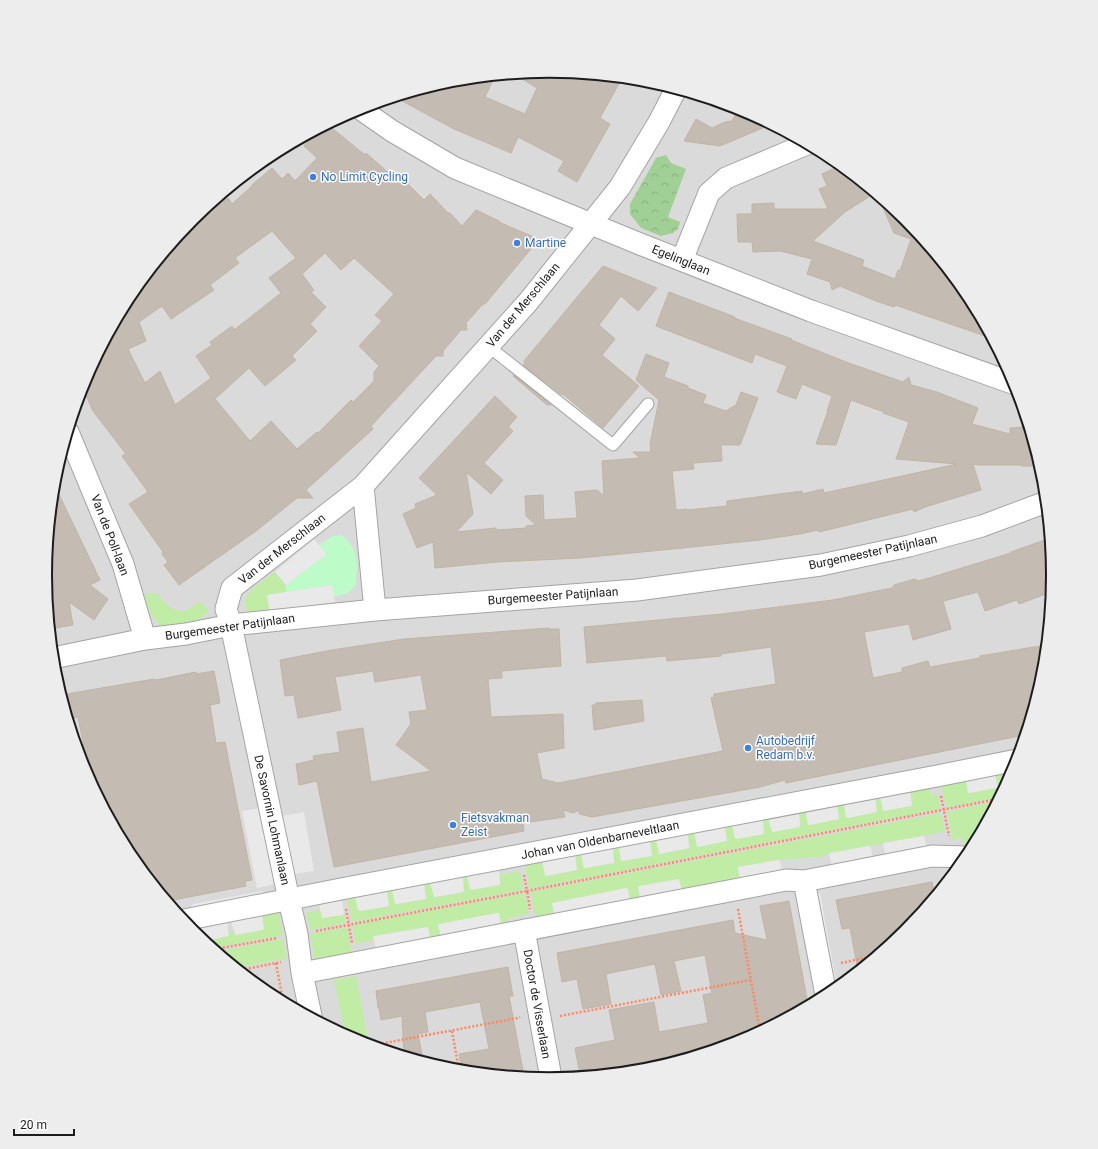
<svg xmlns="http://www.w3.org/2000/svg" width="1098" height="1149" font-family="Roboto,sans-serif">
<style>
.residential{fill:#dbdada}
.grass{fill:#c0eca5}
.forest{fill:url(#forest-crowns)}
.park{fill:#bdfcc9}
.parking{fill:#e9e9e9}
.building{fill:#c4bbb2;stroke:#c1b4a4;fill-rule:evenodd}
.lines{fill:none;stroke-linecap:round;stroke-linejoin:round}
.service-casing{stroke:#a4a4a4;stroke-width:13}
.minor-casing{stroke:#a4a4a4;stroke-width:23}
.path{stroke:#ff8563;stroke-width:2.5;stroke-dasharray:2 2;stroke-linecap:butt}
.service{stroke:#fff;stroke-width:11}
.minor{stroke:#fff;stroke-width:21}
.shop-dot{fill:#3f7fe0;stroke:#fff;stroke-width:1.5}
.labels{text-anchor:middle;stroke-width:3;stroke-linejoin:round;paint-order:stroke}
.shop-label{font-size:12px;fill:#366cbe;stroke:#fff;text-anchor:start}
.street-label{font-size:12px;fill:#1d1d1d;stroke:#fff}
.rim{fill:none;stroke:#1d1d1d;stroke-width:2}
</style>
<defs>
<pattern id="forest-crowns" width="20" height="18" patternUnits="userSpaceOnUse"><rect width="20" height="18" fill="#a0d095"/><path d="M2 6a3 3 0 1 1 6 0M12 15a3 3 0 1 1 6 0" fill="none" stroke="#89b280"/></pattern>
</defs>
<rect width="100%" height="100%" fill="#efece2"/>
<!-- residential -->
<path class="residential" d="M47 574a502 502 0 1 1 1004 0a502 502 0 1 1-1004 0Z"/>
<!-- grass -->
<path class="grass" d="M275,572L286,585V592L267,595L270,612L248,614C247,610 245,606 245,601C246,590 266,579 275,572Z
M144,593L159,594C163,604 176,614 187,610C192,607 196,603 201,601L209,612L188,627L164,628L154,619L149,609Z
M1001,773L1003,785L1005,786L999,797L946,808L941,784L966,780L970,793L997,788L995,775Z
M929,786L931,795L938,794L940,809L529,889L525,865L542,861L545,875L546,876L577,870L575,855H582L584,868H586L615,862L612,849L613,848L617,847L619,848L621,860L652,855L649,842L656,840L659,854L690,848L688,834L694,832L695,833L697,846L726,827L732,825L735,838L762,820L768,818L772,831L801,826L799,813L805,811L806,812L808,824L810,825L839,818L837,805L844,804L846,817L877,811L875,797H880L884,811L911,806L912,805L910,792V791Z
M996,801L971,849L965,850L963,838L952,840L947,812Z
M941,813L945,831L924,836H923L884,843L883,844L870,846H869L830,853L822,857L778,860L738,867V868L740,879L682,891L679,879L640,898V899L552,903L554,915L536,919L535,912H534L530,892Z
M520,871L524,890L352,922L347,899L356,897L358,910L360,911L389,906L387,892L392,890L395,903L397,904L426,899L424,884L430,883L431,884L434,897H435L464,892L462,878L467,876L470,889L501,883L499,875Z
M525,893L529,914L508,918L509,924L501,925L499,914L438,926L441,937L430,938L428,927L374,936V940L356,944L352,925Z
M320,910L322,917L343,915L344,913L346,923L310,930L306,913Z
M278,911L283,935L214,948L205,941L228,936L229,935L228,932L234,931L235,934L264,929L262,915Z
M347,927L352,954L315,961L310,934Z
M283,939L287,958L238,968L218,951Z
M356,976L369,1044L356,1040L345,1034L334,980Z"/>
<!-- forest -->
<path class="forest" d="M666,155L671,163L686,169L668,217L680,222L678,229L673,233L661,236L641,228L630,214V204L656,158Z"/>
<!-- park -->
<path class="park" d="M342,535C360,551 357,563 356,585L348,593L334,597L332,585L286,592V585L327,554L319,545L333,536Z"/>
<!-- parking -->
<path class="parking" d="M314,539L327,554L286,585L275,572Z
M332,585L335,602L270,612L267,595Z
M995,775L998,787L996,788L970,793H968L966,780Z
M910,791L912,805L911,806L884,811L883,810L880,797Z
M875,797L877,812L848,818L846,817L844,804Z
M837,805L839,819L810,825H808L806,812L805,811Z
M261,808L275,884L257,888L242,811Z
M304,812L314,871L293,874L283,816Z
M799,812L800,827L773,832L772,831L768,818Z
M763,819L764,834L736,839L735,838L732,825Z
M726,827L725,828L727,841L698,847L697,846L694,832Z
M688,834L689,848L660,854L659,853L656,840Z
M923,836H924L927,849L886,857L883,844L884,843Z
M650,841L652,855L651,856L622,861L621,860L619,848L617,847Z
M869,846H870L873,859L832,867L829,854L830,853Z
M613,848L614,863L585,868H584L581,854Z
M575,855L577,870L546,876L545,875L542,861Z
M778,860H780L782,871L740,879L738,868V867Z
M499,870L500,885L471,890L470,889L467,876Z
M463,877L464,892L435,897H434L430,883Z
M679,879L682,890L640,898L638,887L639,886Z
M424,884L426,899L397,904H395L392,890Z
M626,888L628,889L630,900L554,915L552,903Z
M262,891L269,895L188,911L193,904Z
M387,891V892L389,906L360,911L358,910L355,897Z
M820,893L837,987L833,990L815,894Z
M342,900L344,913L343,915L322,918L319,904Z
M497,913H499L501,925L441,937L438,925L439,924Z
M262,915L264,929L263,930L236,935L235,934L231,921Z
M227,922L229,935L228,936L205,941L199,936L196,927Z
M428,927L430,938L376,948L373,938L374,936Z"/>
<!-- building -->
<path class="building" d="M550,71L622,78L600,118L610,124L577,182L558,171L564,161L518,137L511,153L454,129L395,97L451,80L495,76L485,97L525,114L537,88L514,74Z
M739,108L756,116L754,122L765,127L720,146L684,141L696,119L712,128L725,122L732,121Z
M327,124L365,155L366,153L399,182L402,178L424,200L430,194L448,213H450L462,226L476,210L499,221L501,223L534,237L535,244L485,304H483L466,323L467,330H461L443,351V356H436L371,426L373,429L306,490L313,498H297L256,531L179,585L164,565L168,562L162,554L163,552L129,504L148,492L122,456L126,454L93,411L82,386L83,381L130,294L178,236L228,198L232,204L252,186V185L272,168L282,179L288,173L295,181L317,158L304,146L317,130ZM272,231L296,258L269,278L281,293L234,330L232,326L210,342L212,345L196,356L211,378L175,405L160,371L145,383L128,349L146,341L139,322L162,306L171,319L214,290L210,285L239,263L235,258ZM325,253L341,270L354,258L394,294L375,315L382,321L359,346L379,366L374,372V381L353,402L351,400L318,433L317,432L297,449L271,421L250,441L215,399L249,368L265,386L296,360L292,356L317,331L310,324L326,307L311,292L314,290L302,274Z
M841,165L875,193L845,212L813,241L864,260L862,266L895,279L898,270L900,271L911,239L894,233L878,196L906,218L968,294L991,338L895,305L894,307L876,301L840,286L832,290L830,282L807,274L812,259L780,251L753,252L752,242H738L737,214H752V204L774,203V209H828L819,189L827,186L822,174Z
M603,266L657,288L638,311L621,296L599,325L615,339L602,355L639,386L603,428L563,394L562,395L523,365L525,363L524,361Z
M669,292L735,317L734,318L792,339L791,340L846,362L903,382L909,377L911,385L937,392L978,408L972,424L1010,434V428L1024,427V421H1026L1040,466H1022V465H978L973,464L981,490L928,506L914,512L913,509L819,532L818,530L800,534L760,540L673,549L580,558L497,562L435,568L433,542L417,548L403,514L416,508L415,504L437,495L419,478L495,396L517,417L508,427L513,431L484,463L503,480L491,494L466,472L473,514L456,532L496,528V530L527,528L526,526L536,525L526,516L525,496L543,495L544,520L577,518L575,492L597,490L604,496L602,461L640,458L633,452H651L650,444L659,400L636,380L646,354L669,363L664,377L688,386V388L706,395L703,403L726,411L736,405L741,392L758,398L740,445H721L722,461L693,463L694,469L672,471L676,510L687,509V510L727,506V501L802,491V494L823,489L824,493L957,464L896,459L909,422L883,413L884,412L851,400L836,445L816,444L828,411H827L832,396L802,384L796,399L777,392L787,366L755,354L752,363L656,326Z
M514,375L551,405H547L513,376Z
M54,484L100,580L90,585L108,599L94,620L69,602L73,625L55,628L45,573Z
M1045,540L1052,559L1053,576L1048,578L1052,589L1051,592L1019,604L1017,600L985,611L978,592L943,601L951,629L913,640L909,624L864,632L873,678L902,672V668L928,661L930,667L980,658V656L1046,645L1043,673L1024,735L786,783L785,780L760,787L592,817L579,814L580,810L573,813L563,810L565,817L523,823L524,831L334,867L317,781L299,785L296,764L314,760L313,756L340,752L337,732L363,728L371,782L431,771L396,745L411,724L409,712L427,710L421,675L375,682L373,671L335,677L341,710L298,718L294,695L285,696L280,660L332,650L404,639L549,628V629H559L561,666L502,671V678L488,679L491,717L563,714L564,748L537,753L542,779L558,783L723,751L711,698L714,697V694L776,684L771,647L721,654V656L667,661L666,656L587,663L584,627L722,614L833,600L892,588L894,585L915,579L918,581L943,574H942L1011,553V552Z
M214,671L220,703L210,705L216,743L225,742L252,880L245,881L246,886L168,901L130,854L83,767L82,763L87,762L78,717L69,719L61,695L154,679L156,680L196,672V674Z
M642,700L644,721L594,730L592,705H596V703Z
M932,882L935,895L905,931L858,970L850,928L842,929L836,900Z
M789,901L808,1005L742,1040L688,1056L607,1072V1073L580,1075L575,1048L615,1040L609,1010L654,1002L659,1032L708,1023L703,995L712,993L705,955L674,961L681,991L661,995L655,964L606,974L611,1004L583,1009L577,979L562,982L557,953L733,920L735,933L767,940L760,906Z
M508,967L513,996H509L524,1076L462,1070L459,1054L489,1049L480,1002L425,1012L428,1032L418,1034L423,1060L404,1055L402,1016L381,1020L379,1008H378L376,991Z"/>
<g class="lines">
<!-- service casing -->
<g class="service-casing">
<path id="service" d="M488,346L613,445L648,404"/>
</g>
<!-- minor casing -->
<g class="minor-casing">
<path id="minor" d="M359,108L392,131L455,168L640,244L811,311L1015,384
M682,260L709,193L726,178L807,144
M68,432L123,564L145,639
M363,486L375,610
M53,658L145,639L186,634L231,625L375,610L637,590L821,565L909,546L982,526L1046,502
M804,881L826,995
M184,920L341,889L937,776L1017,760
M524,930L551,1078
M302,973L786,880L804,881L932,856L966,857
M311,1016L302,973L297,934L289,900L231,625L226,609L232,588L363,486L528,302L620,187L659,122L676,89"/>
</g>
<!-- path -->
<path class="path" d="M941,796L949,836
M524,875L527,891L998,799
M346,909L352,943
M738,909L760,1030
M316,931L527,891L530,909
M215,949L278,938
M276,963L283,1001
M841,963L874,956
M241,970L281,962
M560,1016L750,980
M452,1031L459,1070
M374,1045L518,1018L520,1017"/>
<!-- service -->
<use href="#service" class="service"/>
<!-- minor -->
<use href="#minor" class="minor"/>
</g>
<!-- markers -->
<g class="shop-dot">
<circle cx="313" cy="177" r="4"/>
<circle cx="517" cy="243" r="4"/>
<circle cx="748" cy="748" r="4"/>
<circle cx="453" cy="825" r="4"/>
</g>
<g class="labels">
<!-- shop labels -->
<g class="shop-label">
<text x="321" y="181">No Limit Cycling</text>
<text x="525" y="247">Martine</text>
<text x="756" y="745">Autobedrijf<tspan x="756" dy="14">Redam b.v.</tspan></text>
<text x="461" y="822">Fietsvakman<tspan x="461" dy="14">Zeist</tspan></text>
</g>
<!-- street labels -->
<g class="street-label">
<text transform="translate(681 260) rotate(22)" y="4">Egelinglaan</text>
<text transform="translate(523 305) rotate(-50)" y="4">Van der Merschlaan</text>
<text transform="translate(110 535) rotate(69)" y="4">Van de Poll-laan</text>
<text transform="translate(282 549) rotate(-38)" y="4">Van der Merschlaan</text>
<text transform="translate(873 552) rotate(-12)" y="4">Burgemeester Patijnlaan</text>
<text transform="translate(553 596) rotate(-4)" y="4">Burgemeester Patijnlaan</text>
<text transform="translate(230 627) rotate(-8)" y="4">Burgemeester Patijnlaan</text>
<text transform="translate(272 820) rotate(78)" y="4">De Savornin Lohmanlaan</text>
<text transform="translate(600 840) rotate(-11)" y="4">Johan van Oldenbarneveltlaan</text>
<text transform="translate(537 1004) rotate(80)" y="4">Doctor de Visserlaan</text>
</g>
</g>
<!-- crop -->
<path d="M0 0H1098V1149H0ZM52 575a497 497 0 1 1 994 0a497 497 0 1 1-994 0Z" fill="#ededed" fill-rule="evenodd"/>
<path class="rim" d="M52 575a497 497 0 1 1 994 0a497 497 0 1 1-994 0Z"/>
<!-- scale -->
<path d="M14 1129v6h60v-6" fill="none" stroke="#1d1d1d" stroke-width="2"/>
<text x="20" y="1129" font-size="12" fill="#1d1d1d" stroke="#ffffff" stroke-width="3" paint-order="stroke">20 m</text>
</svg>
